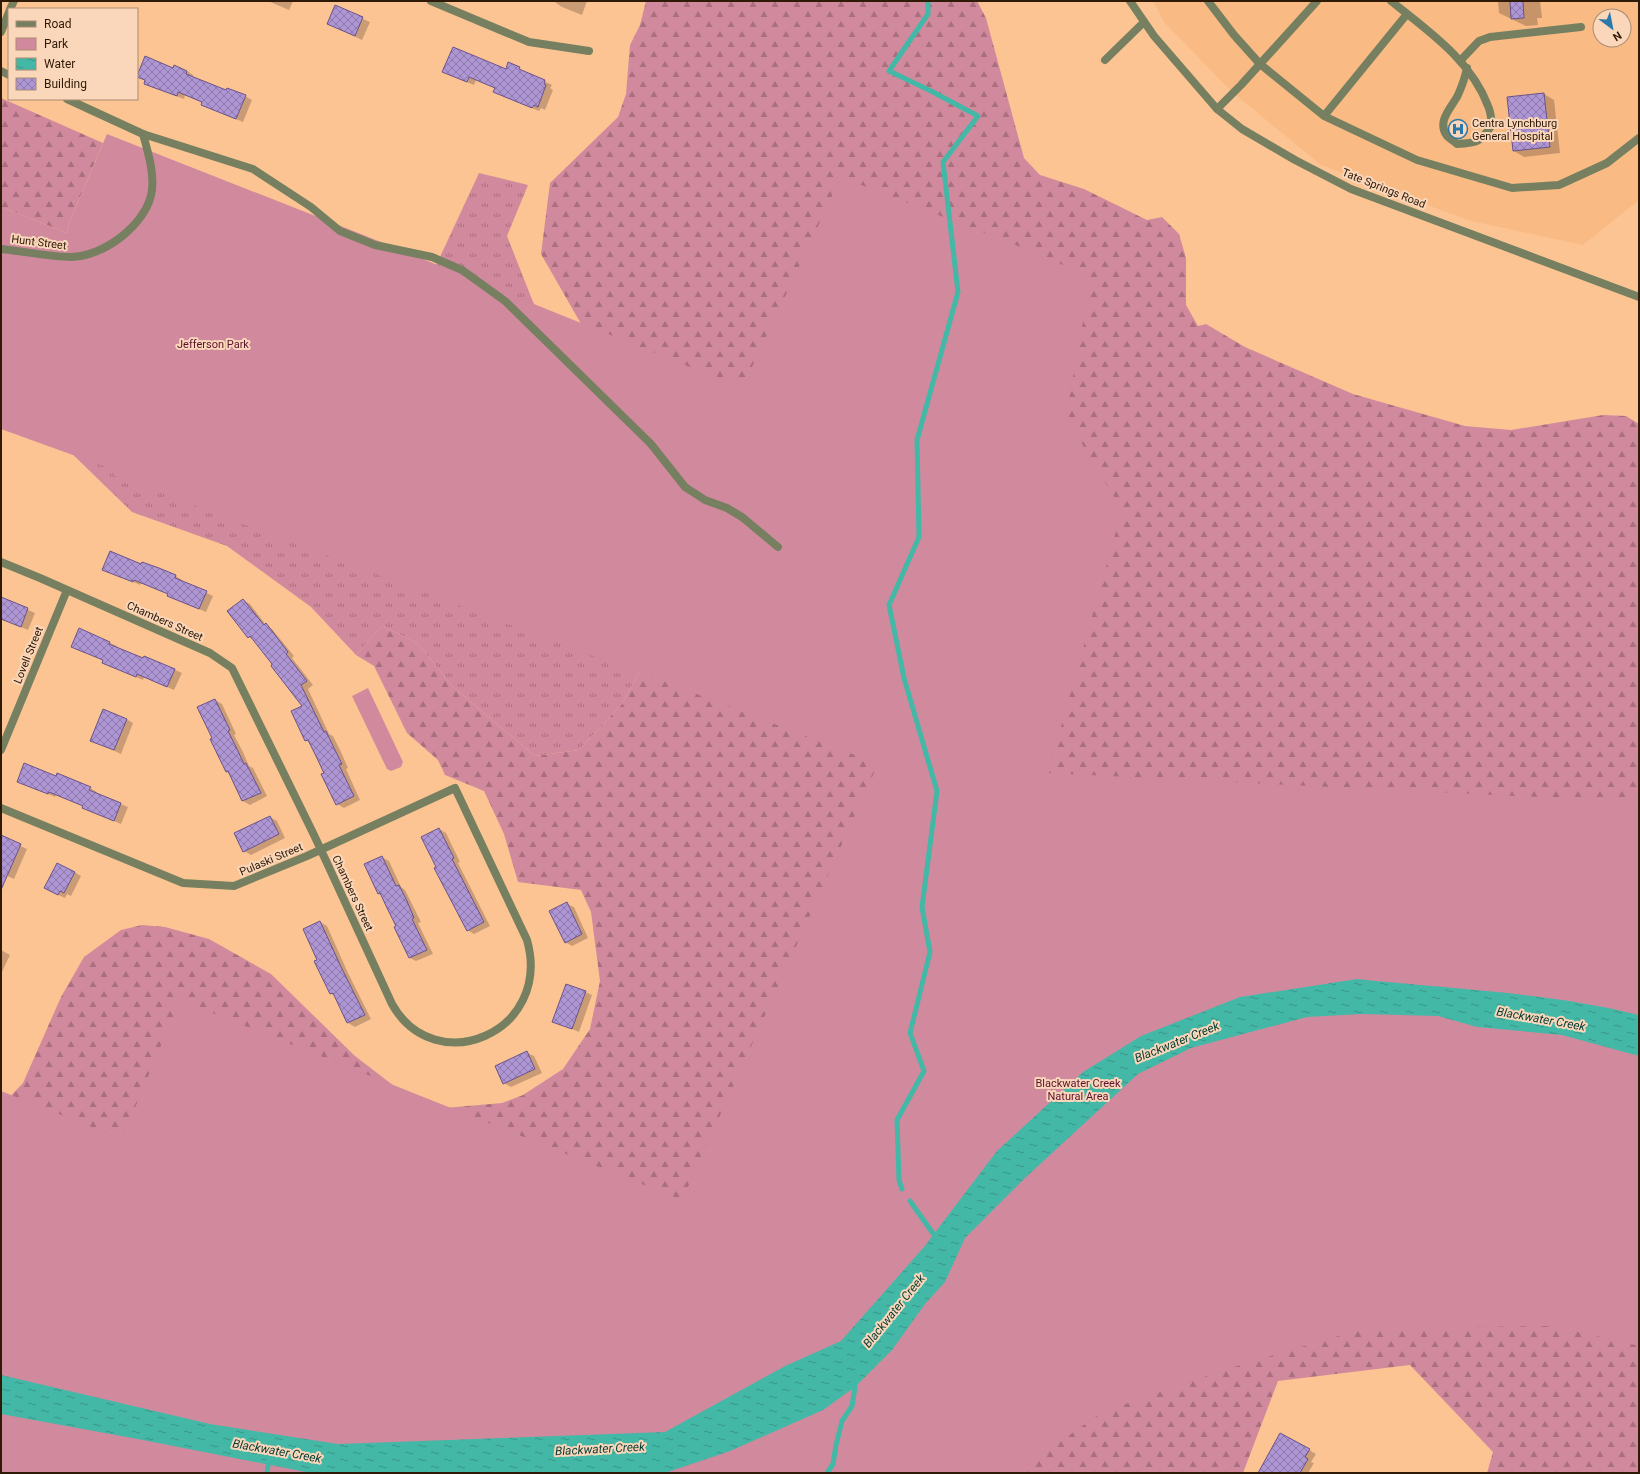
<svg xmlns="http://www.w3.org/2000/svg" width="1640" height="1474" font-family="Roboto,sans-serif">
<style>
.built{fill:#f9ba84;fill-rule:evenodd}
.grass{fill:url(#grass-tufts)}
.forest{fill:url(#forest-firs)}
.park{fill:#d1899d}
.water{fill:url(#water-ripples)}
.shadow{fill:#0003}
.lines{fill:none;stroke-linecap:round;stroke-linejoin:round}
.stream{stroke:#43b8a7;stroke-width:5}
.building{fill:url(#building-cross-hatch);stroke:#69528b}
.service{stroke:#768060;stroke-width:8}
.minor{stroke:#768060;stroke-width:8}
.labels{text-anchor:middle;stroke-width:4;stroke-linejoin:round;paint-order:stroke}
.poi-label{font-size:11px;fill:#2f1a07;stroke:#fad7ba;text-anchor:start}
.street-label{font-size:11px;fill:#2f1a07;stroke:#fad7ba}
.park-label{font-size:11px;fill:#5b102e;stroke:#fad7ba}
.water-label{font-size:12px;font-style:italic;fill:#033a33;stroke:#fad7ba}
</style>
<defs>
<pattern id="grass-tufts" width="24" height="20" patternUnits="userSpaceOnUse"><rect width="24" height="20" fill="#d1899d"/><path d="M3 7l-1-3M5 7V3M7 7l1-3M15 17l-1-3M17 17v-4M19 17l1-3" fill="none" stroke="#aa6f7e"/></pattern>
<pattern id="forest-firs" width="22" height="20" patternUnits="userSpaceOnUse"><rect width="22" height="20" fill="#d1899d"/><path d="M5 1l3.5 6h-7zM16 11l3.5 6h-7z" fill="#aa6f7e"/></pattern>
<pattern id="water-ripples" width="26" height="14" patternUnits="userSpaceOnUse"><rect width="26" height="14" fill="#43b8a7"/><path d="M2 4q2-2 4 0t4 0M15 11q2-2 4 0t4 0" fill="none" stroke="#389586"/></pattern>
<pattern id="building-cross-hatch" width="8" height="8" patternUnits="userSpaceOnUse"><rect width="8" height="8" fill="#ae96d4"/><path d="M0 0l8 8M0 8l8-8" fill="none" stroke="#8e7aaa"/></pattern>
</defs>
<rect width="100%" height="100%" fill="#fdc493"/>
<!-- built -->
<path class="built" d="M1153,1H1639V200L1583,245L1467,220L1321,165L1232,92L1164,22ZM1600,16H1624V40H1600Z"/>
<!-- grass -->
<path class="grass" d="M479,173L528,185L507,236L537,312L685,585L622,704L579,750L535,756L453,687L417,643L382,626L356,655L311,607L227,546L132,512L63,445L420,300Z"/>
<!-- forest -->
<path class="forest" d="M646,1H977L986,18L1024,158L1040,175L1084,189L1147,220L1162,217L1179,234L1186,258V305L1198,326L1206,324L1245,347L1353,394L1465,426L1511,430L1603,415L1626,416L1639,424V1015L841,1341L1,1106L23,1083L61,997L84,957L121,930L142,925L165,927L209,939L271,974L355,1056L411,1099L433,1109L502,1103L523,1095L563,1069L590,1029L600,981L591,912L581,890L518,882L504,834L484,791L445,775L438,760L407,733L374,666L356,655L382,626L417,643L453,687L535,756L579,750L622,704L685,585L600,357L541,254L550,183L618,117L626,94L630,45L640,25Z
M1,98L103,143L69,223L67,233L1,207Z
M1639,1056V1473H1487L1493,1452L1410,1365L1278,1381L1243,1473H665Z"/>
<!-- park -->
<path class="park" d="M107,134L361,234L717,378L744,384L841,177L1028,250L1091,277L1066,417L1122,510L1048,773L1639,802V1346L1554,1326L1365,1328L1227,1369L1102,1412L1016,1473H1V1091L122,1139L180,1000L682,1200L878,764L624,666L606,661L113,475L117,471L1,429V207L67,233L69,223Z
M368,688L403,762L401,767L391,771L387,769L352,696Z"/>
<!-- water -->
<path class="water" d="M1357,979C1451,989 1547,992 1639,1015V1056L1562,1035L1477,1027L1438,1016L1362,1014L1307,1017L1191,1048L1138,1074L1025,1178L965,1238L945,1282L925,1304L892,1350L855,1387L823,1410L730,1451L665,1473H311L143,1440L1,1414V1375L210,1424L338,1444L665,1432L785,1366L841,1341L924,1247L997,1151L1083,1072L1141,1036L1240,997Z"/>
<!-- shadow -->
<path class="shadow" d="M268,1H293L289,10Z
M556,1H587L582,15L562,7L556,3Z
M1498,1H1540L1542,18H1537L1538,25L1526,26L1499,13Z
M336,7L370,22L362,40L328,24Z
M509,64L552,85L550,88L553,90L545,110L541,108L539,111L501,95L496,88L476,80L474,85L450,75L506,70Z
M174,69L187,71L193,75V77L227,92L245,96L252,100L243,122L209,108L203,105V103L185,95L184,99L152,87L145,83L146,81L138,77Z
M1544,94L1554,100L1560,153L1524,157L1514,151Z
M142,565L176,576L182,580V581L213,596L206,612L175,599L169,596V594L141,583L140,585L104,569Z
M1,598L35,613L28,630L1,619Z
M243,600L250,604L266,625L272,629L294,656L292,658L313,685L308,689L329,734L333,736L341,752L348,768L346,769L360,800L344,808L337,804L310,743L306,740L303,706L255,640L248,637Z
M79,630L110,643L117,646L116,648L144,659L145,657L182,673L174,690L144,677L143,680L110,666L104,660L79,650Z
M215,700L222,704L236,734L234,735L243,752L249,766L253,768L267,796L250,805L243,801L230,774L226,772L214,739Z
M126,719L133,723L121,754L91,740Z
M56,777L90,788L97,792L96,794L128,807L121,824L90,811L84,806L56,795L55,797L18,781Z
M270,817L277,821L285,838L251,855L244,851Z
M439,829L446,833L460,862L458,863L490,926L474,934L467,930L437,867Z
M1,837L27,849L14,879L1,873Z
M382,857L389,861L401,887L405,890L421,922L418,923L433,954L416,961L410,958L383,896L379,894L365,865Z
M74,872L81,876L71,896L67,894L65,898L52,892Z
M567,904L574,907L588,938L572,946L565,942Z
M320,922L327,926L348,973L371,1019L355,1027L348,1023L336,997L330,993L319,960Z
M1,950L10,955L1,974Z
M585,992L592,995L579,1032L553,1021Z
M527,1053L534,1056L542,1073L511,1087L504,1083Z
M1281,1434L1316,1454L1311,1462L1314,1463L1308,1473H1259Z"/>
<g class="lines">
<!-- stream -->
<path class="stream" d="M902,1189L899,1180L897,1120L924,1071L910,1033L930,952L922,907L937,791L904,678L889,605L919,537L917,440L958,292L943,162L978,116L931,91L889,71L928,14V1
M910,1201L937,1239
M267,1473L269,1458
M827,1473L833,1464L836,1445L842,1421L852,1406L855,1387L852,1383"/>
</g>
<!-- building -->
<path class="building" d="M1510,1H1523L1524,18L1511,19Z
M335,5L363,17L355,36L327,24Z
M453,47L506,69L508,62L520,67L519,69L545,80L544,84L546,85L538,107L534,105L532,108L493,92L495,88L469,77L467,82L442,72Z
M145,56L173,68L174,65L187,71L186,74L226,90L227,88L246,95L236,119L201,105L202,102L178,92L177,96L144,84L145,80L137,77V76Z
M1544,93L1550,147L1513,151L1507,97Z
M110,551L141,564L142,562L159,568L176,575L175,578L207,591L199,609L167,596L168,594L134,580L133,582L102,570Z
M1,597L28,608L21,627L1,619Z
M243,599L264,625L266,623L288,652L286,654L307,681L301,685L324,732L326,731L334,748L342,764L339,765L354,796L336,805L321,774L324,773L316,756L308,740L305,741L291,711L302,706L271,666L272,664L250,636L248,638L227,611Z
M79,628L110,642L109,644L143,658L144,656L175,669L167,687L137,674L136,677L102,663L103,660L71,647Z
M215,699L230,730L228,731L236,747L244,764L246,763L261,793L242,801L228,771L226,772L210,739L212,738L197,707Z
M103,709L127,719L114,750L90,741Z
M24,763L56,776L57,773L91,787L89,790L121,803L114,821L82,808L83,806L49,792L48,794L17,782Z
M270,816L279,834L243,852L234,833Z
M439,828L454,858L452,859L484,922L467,931L434,868L436,867L421,837Z
M1,835L21,844L1,890Z
M382,856L396,886L399,885L407,901L414,918L412,919L427,950L409,958L394,927L396,926L388,910L380,893L378,894L364,864Z
M57,863L75,872L64,893L60,891L58,895L44,888Z
M567,902L582,934L565,943L549,911Z
M320,921L342,969L365,1015L347,1023L333,993L330,994L314,961L317,960L303,929Z
M566,984L586,991L572,1029L552,1022Z
M527,1051L535,1069L503,1084L495,1066Z
M1280,1433L1310,1449L1305,1457L1308,1459L1300,1473H1258Z"/>
<g class="lines">
<!-- service -->
<path class="service" d="M1208,1L1234,35L1260,64L1324,116L1417,160L1512,188L1559,185L1607,163L1639,138
M1391,1C1428,31 1471,60 1488,106C1491,112 1491,119 1492,125C1480,142 1478,143 1457,144C1454,141 1450,139 1447,136C1436,121 1452,107 1458,95C1462,86 1465,78 1467,68
M1105,60L1144,22
M1460,61L1479,41L1490,37L1581,27
M1217,109L1241,85L1317,1
M1324,116L1407,14
M143,134L253,169L311,207L340,231L375,245L432,257L462,270L505,301L651,444L685,487L705,500L727,508L742,517L778,547"/>
<!-- minor -->
<path class="minor" d="M431,1L529,42L589,51
M1130,1L1154,36L1217,109L1242,129L1295,160L1351,189L1639,297
M10,9L14,1
M1,32L9,12
M1,71L9,75
M1,249C22,251 50,257 71,257C103,257 148,224 152,190C154,171 148,153 143,134L67,99
M1,562L40,578L210,653L232,668L314,835L327,863L392,1004C435,1081 553,1033 527,940L455,788L307,856L234,886L183,883L1,808
M1,750L67,590"/>
</g>
<!-- icons -->
<defs>
<g id="hospital-ring" transform="scale(1)"><circle r="9.5" fill="#fad7ba" stroke="#2b78aa" stroke-width="1.5"/><path d="M-5-5h3v3.5h4V-5h3V5h-3V1.5h-4V5h-3Z" fill="#2b78aa"/></g>
</defs>
<g fill-rule="evenodd">
<use href="#hospital-ring" x="1458" y="129"/>
</g>
<g class="labels">
<!-- poi labels -->
<g class="poi-label">
<text x="1472" y="127">Centra Lynchburg<tspan x="1472" dy="13">General Hospital</tspan></text>
</g>
<!-- street labels -->
<g class="street-label">
<text transform="translate(1384 188) rotate(22)" y="4">Tate Springs Road</text>
<text transform="translate(39 242) rotate(7)" y="4">Hunt Street</text>
<text transform="translate(165 621) rotate(24)" y="4">Chambers Street</text>
<text transform="translate(28 655) rotate(-68)" y="4">Lovell Street</text>
<text transform="translate(271 859) rotate(-23)" y="4">Pulaski Street</text>
<text transform="translate(353 893) rotate(65)" y="4">Chambers Street</text>
</g>
<!-- park labels -->
<g class="park-label">
<text x="213" y="348">Jefferson Park</text>
<text x="1078" y="1087">Blackwater Creek<tspan x="1078" dy="13">Natural Area</tspan></text>
</g>
<!-- water labels -->
<g class="water-label">
<text transform="translate(1541 1019) rotate(10)" y="4">Blackwater Creek</text>
<text transform="translate(1177 1042) rotate(-22)" y="4">Blackwater Creek</text>
<text transform="translate(894 1311) rotate(-51)" y="4">Blackwater Creek</text>
<text transform="translate(600 1449) rotate(-3)" y="4">Blackwater Creek</text>
<text transform="translate(277 1451) rotate(10)" y="4">Blackwater Creek</text>
</g>
</g>
<!-- border -->
<rect width="1640" height="1474" fill="none" stroke="#2f1a07" stroke-width="4"/>
<!-- legend -->
<rect x="8" y="8" width="130" height="92" fill="#fad7ba" stroke="#a98b72"/>
<rect x="16" y="21" width="20" height="6" fill="#768060" stroke="#a98b72"/>
<text x="44" y="28" font-size="12" fill="#2f1a07">Road</text>
<rect x="16" y="38" width="20" height="12" fill="#d1899d" stroke="#a98b72"/>
<text x="44" y="48" font-size="12" fill="#2f1a07">Park</text>
<rect x="16" y="58" width="20" height="12" fill="url(#water-ripples)" stroke="#a98b72"/>
<text x="44" y="68" font-size="12" fill="#2f1a07">Water</text>
<rect x="16" y="78" width="20" height="12" fill="url(#building-cross-hatch)" stroke="#a98b72"/>
<text x="44" y="88" font-size="12" fill="#2f1a07">Building</text>
<!-- north arrow -->
<g transform="translate(1612 28) rotate(148)"><circle r="19" fill="#fad7ba" stroke="#a98b72"/>
<path d="M0-3L7 15L0 10L-7 15Z" fill="#2b78aa"/>
<text y="-6" font-size="11" font-weight="bold" text-anchor="middle" fill="#2f1a07">N</text>
</g>
</svg>
